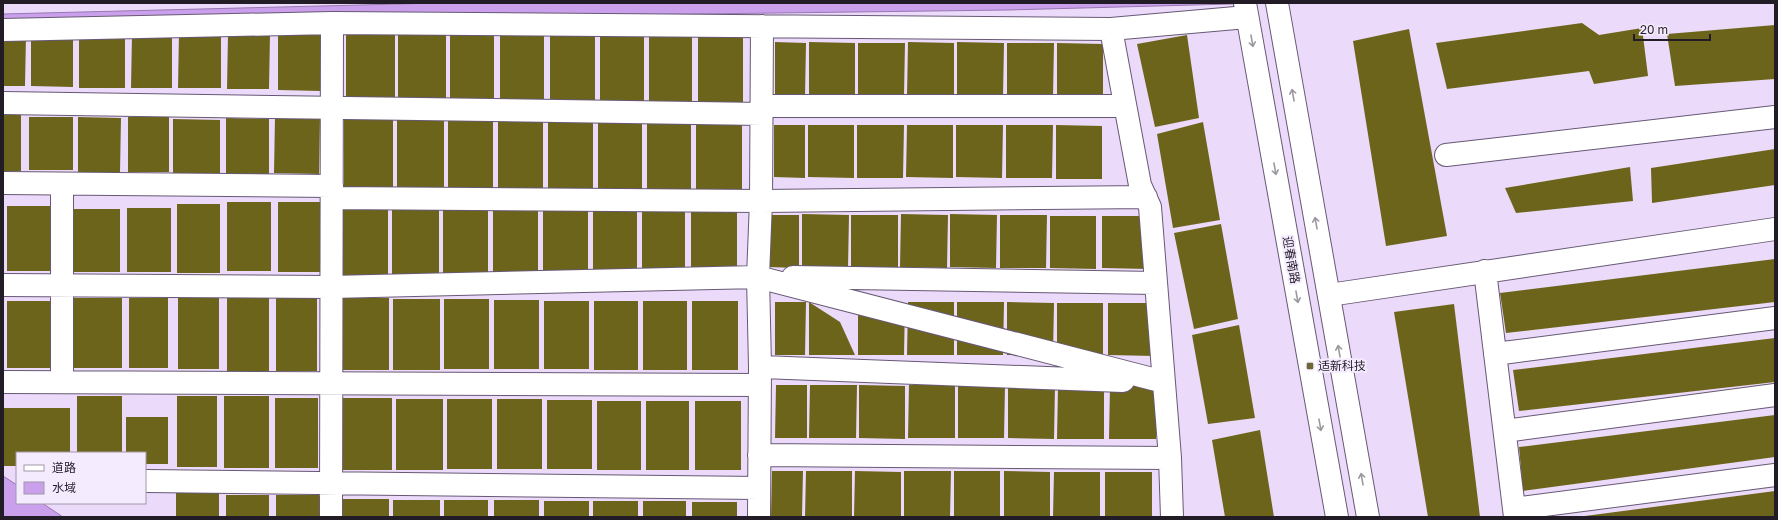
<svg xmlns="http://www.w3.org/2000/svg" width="1778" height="520" font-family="'Golos Text','Noto Sans SC',sans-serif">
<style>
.water{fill:#caa0ec;stroke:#9878b1}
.building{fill:#6d641b}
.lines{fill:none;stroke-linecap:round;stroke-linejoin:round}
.minor-casing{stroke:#675974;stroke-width:24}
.secondary-casing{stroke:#675974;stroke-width:24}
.minor{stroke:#fff;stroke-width:22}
.secondary{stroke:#fff;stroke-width:22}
.oneway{stroke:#9c999e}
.poi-dot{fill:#6d6733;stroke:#f5ebfe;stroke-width:1.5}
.labels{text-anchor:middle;stroke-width:4;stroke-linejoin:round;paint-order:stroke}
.street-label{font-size:12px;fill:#221c27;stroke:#f5ebfe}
.poi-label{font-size:12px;fill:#221c27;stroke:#f5ebfe;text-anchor:start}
</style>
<rect width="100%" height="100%" fill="#ebdafa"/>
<!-- water -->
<path class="water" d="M439,3H1268L1008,10L3,23V14Z
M3,476L17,485V503H42L63,517H3Z"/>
<!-- building -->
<path class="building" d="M1582,23L1599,35L1642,28L1648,76L1594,84L1589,71L1447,89L1436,43Z
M1775,25V79L1675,86L1667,34Z
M1409,29L1447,236L1386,246L1353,41Z
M278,31H322L321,91L278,90Z
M179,32L221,33V88H178Z
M79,33L125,34V88H79Z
M346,33H395V104H346Z
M398,33H446V104H398Z
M450,33H494V103H450Z
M31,34H73V87L31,86Z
M228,34H270L269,89H227Z
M500,34H544V104H500Z
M550,34H595V104H550Z
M3,35H26L25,86H3Z
M132,35H172V88H131Z
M600,35H644V104H600Z
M649,35H692V104H649Z
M698,35H743V104H698Z
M1187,35L1199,118L1155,127L1137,44Z
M775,42L806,43L805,96L775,95Z
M809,42L855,43V96L809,95Z
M908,42L954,43V96L907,95Z
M957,42L1004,43L1003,96L957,95Z
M858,43H905L904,96H858Z
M1007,43H1054L1053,96H1007Z
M1057,43L1103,44V97L1057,96Z
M3,113H21V171H3Z
M29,117H73V170H29Z
M78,117L121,118L120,172H78Z
M128,117H169V172H128Z
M275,117H320L319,174L274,173Z
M226,118L269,119V174H226Z
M173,119L220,120V174H173Z
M344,119H393V190H344Z
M397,119H444V190H397Z
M448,119H493V189H448Z
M498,120H543V190H498Z
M548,120H593V190H548Z
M598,121H642V190H598Z
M647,121H691V190H647Z
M696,121H742V190H696Z
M1203,122L1220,220L1173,228L1157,134Z
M774,125H805V178L774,177Z
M808,125H854V178L808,177Z
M857,125H904L903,178H857Z
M907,125H953V178L906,177Z
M956,125H1003L1002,178L956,177Z
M1006,125H1053L1052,178H1006Z
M1056,125L1102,126V179H1056Z
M1775,149V185L1652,203L1651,168Z
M1630,167L1633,201L1516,213L1505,188Z
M227,202H271V271H227Z
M278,202H321V272H278Z
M177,204H220V273H177Z
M7,206H53V271H7Z
M340,206H388V278H340Z
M392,207H439V278H392Z
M443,207H488V277H443Z
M127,208H171V272H127Z
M493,208H538V277H493Z
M74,209H120V272H74Z
M543,209H588V277H543Z
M593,209H637V278H593Z
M642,209H685V278H642Z
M691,209H737V278H691Z
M802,214L849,215L848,268L802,267Z
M901,214L948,215L947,268L900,267Z
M950,214L997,215L996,268L950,267Z
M768,215H799V268L768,267Z
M851,215H898V268H851Z
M1000,215H1047L1046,268H1000Z
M1050,216H1096V269L1050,268Z
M1102,216H1148V269L1102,268Z
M1221,224L1238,319L1194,329L1174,233Z
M1775,259V302L1506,333L1500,293Z
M73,298H122V368H73Z
M129,298H168V368H129Z
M178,298H219V369H178Z
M227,298H269V371H227Z
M276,298H317V371H276Z
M340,298H389V370H340Z
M393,299H440V370H393Z
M444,299H489V369H444Z
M494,300H539V369H494Z
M7,301H50V368H7Z
M544,301H589V369H544Z
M594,301H638V370H594Z
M643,301H687V370H643Z
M692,301H738V370H692Z
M775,302H806L805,355H775Z
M809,302L840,322L855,355H809Z
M858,302L905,303L904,355H858Z
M908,302H954V355H907Z
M957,302H1004L1003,355H957Z
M1007,302L1054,303L1053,355H1007Z
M1057,303H1103V356L1057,355Z
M1108,303H1155V356L1108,355Z
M1454,304L1480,517H1428L1394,312Z
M1239,325L1255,418L1208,424L1192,335Z
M1775,338V382L1519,411L1513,370Z
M776,385H807V438H775Z
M810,385H857L856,438H809Z
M859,385L905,386V439L859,438Z
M909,385H955V438H908Z
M958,385H1005L1004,438H958Z
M1008,385L1055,386L1054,439L1008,438Z
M1058,386H1104V439H1057Z
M1110,386H1156V439H1109Z
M77,396H122V453H77Z
M177,396H217V467H177Z
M224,396H269V468H224Z
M275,398H318V468H275Z
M343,398H392V470H343Z
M396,399H443V470H396Z
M447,399H492V469H447Z
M497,399H542V469H497Z
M547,400H592V469H547Z
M597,401H641V470H597Z
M646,401H689V470H646Z
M695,401H741V470H695Z
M4,408H70V453H17V466H4Z
M1775,415V457L1523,491L1519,447Z
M126,417H168V464H145V453H126Z
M1260,430L1274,517H1225L1212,440Z
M772,471H803L802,517H771Z
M806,471H852V517H805Z
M855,471L901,472V517H854Z
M904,471H951L950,517H904Z
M954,471H1000V517H954Z
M1004,471L1050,472V517H1004Z
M1054,472H1100V517H1053Z
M1105,472H1152V517H1105Z
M1775,491V517H1585V516Z
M176,493H219V517H176Z
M226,495H269V517H226Z
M276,495H319V517H276Z
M340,499H389V517H340Z
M393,500H440V517H393Z
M444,500H488V517H444Z
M494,500H539V517H494Z
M544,501H589V517H544Z
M593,501H638V517H593Z
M643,501H686V517H643Z
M692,502H737V517H692Z"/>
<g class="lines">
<!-- minor casing -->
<g class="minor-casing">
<path id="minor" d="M1111,29L1140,185L1150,207L1170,458L1172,517
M3,30L332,23L1111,29L1247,17
M3,103L762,114
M762,106H1125
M1446,155L1775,117
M3,183L332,186
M62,184V382
M332,198L761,201L1146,197
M1485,271L1515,517
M793,277L1156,283
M3,285L331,287L758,277L1164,382
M1329,295L1775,229
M1495,354L1775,318
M760,367L1123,381
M3,382L760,385
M1505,431L1775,395
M759,455L1170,458
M145,481L759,488
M1514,509L1775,475
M331,517L332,23
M759,517L760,367L758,277L761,201L762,26"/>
</g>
<!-- secondary casing -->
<g class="secondary-casing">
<path id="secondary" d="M1245,3L1337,517
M1277,3L1368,517"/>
</g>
<!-- minor -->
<use href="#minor" class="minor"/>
<!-- secondary -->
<use href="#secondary" class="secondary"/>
</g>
<!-- one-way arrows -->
<defs><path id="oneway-shaft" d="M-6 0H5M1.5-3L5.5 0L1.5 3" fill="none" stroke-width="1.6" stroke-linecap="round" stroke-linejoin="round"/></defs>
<g class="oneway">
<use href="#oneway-shaft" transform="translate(1252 41) rotate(80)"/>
<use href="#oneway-shaft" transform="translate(1293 95) rotate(-100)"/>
<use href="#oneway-shaft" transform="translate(1275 169) rotate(80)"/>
<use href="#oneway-shaft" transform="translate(1316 223) rotate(-100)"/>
<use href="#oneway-shaft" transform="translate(1297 297) rotate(80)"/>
<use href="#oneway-shaft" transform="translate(1339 351) rotate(-100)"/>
<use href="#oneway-shaft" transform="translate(1320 425) rotate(80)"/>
<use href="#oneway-shaft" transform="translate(1362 479) rotate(-100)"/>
</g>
<!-- markers -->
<rect class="poi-dot" x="1306" y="362" width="8" height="8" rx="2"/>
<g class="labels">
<!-- street labels -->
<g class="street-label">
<text transform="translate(1291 260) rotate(80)" y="4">迎春南路</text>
</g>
<!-- poi labels -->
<g class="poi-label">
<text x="1318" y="370">适新科技</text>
</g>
</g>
<!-- border -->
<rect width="1778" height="520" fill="none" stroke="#221c27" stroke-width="8"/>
<!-- legend -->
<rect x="16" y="452" width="130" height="52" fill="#f5ebfe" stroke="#a198a8"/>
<rect x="24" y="465" width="20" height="6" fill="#ffffff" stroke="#a198a8"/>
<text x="52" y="472" font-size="12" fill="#221c27">道路</text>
<rect x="24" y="482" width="20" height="12" fill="#caa0ec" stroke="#a198a8"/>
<text x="52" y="492" font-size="12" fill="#221c27">水域</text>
<!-- scale -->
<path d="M1634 34v6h76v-6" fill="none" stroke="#221c27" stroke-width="2"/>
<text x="1640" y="34" font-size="12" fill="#221c27" stroke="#f5ebfe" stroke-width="3" paint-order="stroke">20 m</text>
</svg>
